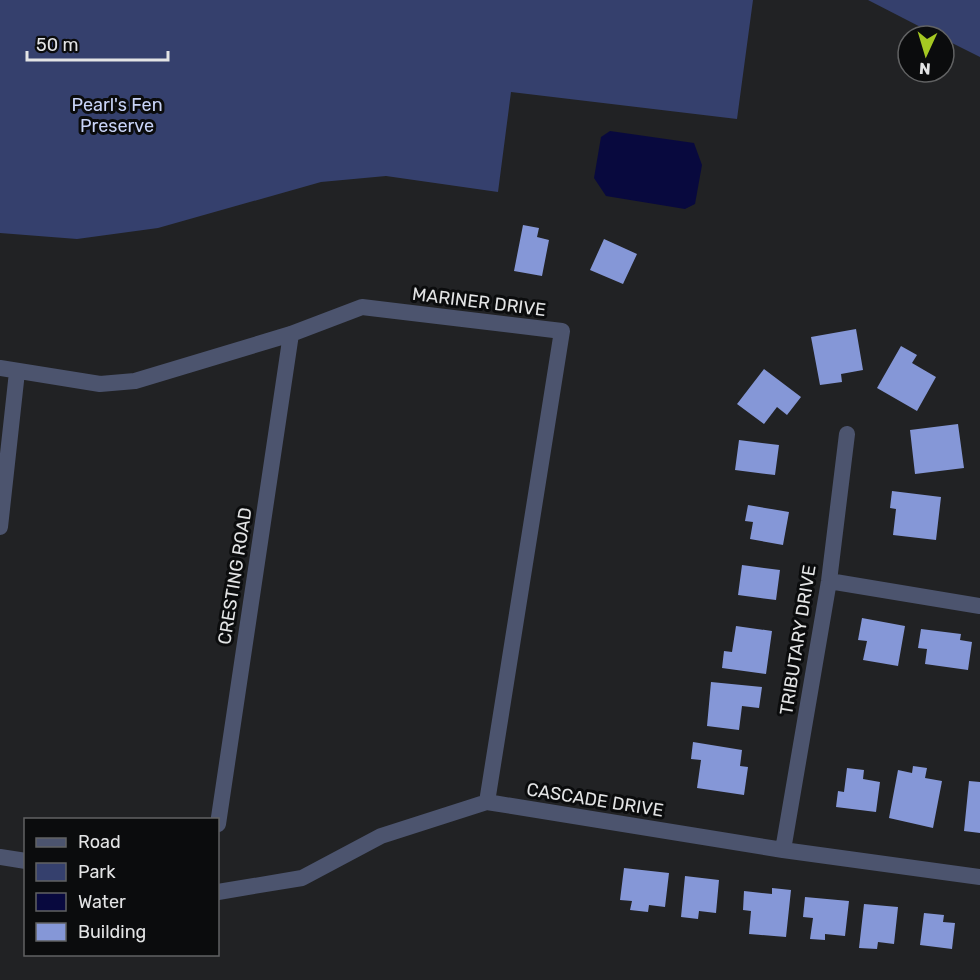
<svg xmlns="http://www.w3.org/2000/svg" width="980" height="980" font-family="Rubik,sans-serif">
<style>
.green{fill:#35406d}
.water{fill:#08093e}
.building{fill:#8597d7}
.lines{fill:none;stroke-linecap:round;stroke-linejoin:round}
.minor{stroke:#4c546e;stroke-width:16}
.labels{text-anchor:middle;stroke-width:6;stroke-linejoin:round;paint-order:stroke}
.park-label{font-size:18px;fill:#c9d4f7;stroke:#0b0c0d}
.street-label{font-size:18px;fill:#e3e4e5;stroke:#0b0c0d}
</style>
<rect width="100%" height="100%" fill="#212224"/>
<!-- green -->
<path class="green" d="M0,0H753L737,119L511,92L498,192L386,176L321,182L158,228L77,239L0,233Z
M868,0H980V57L944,39V36H938Z"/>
<!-- water -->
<path class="water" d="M610,131L694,143L702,165L695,204L685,209L606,196L594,178L601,137Z"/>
<!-- building -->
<path class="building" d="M523,225L539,228L537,237L549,240L542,276L514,271Z
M604,239L637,254L623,284L590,270Z
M856,329L863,370L841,374L842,382L820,385L811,337Z
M901,346L917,355L912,363L936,377L917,411L877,388Z
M764,369L801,397L787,415L777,407L764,424L737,404Z
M958,424L964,468L915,474L910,430Z
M739,440L779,445L775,475L735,470Z
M892,491L941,497L936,540L893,535L896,509L890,508Z
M748,505L789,512L783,545L750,539L753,522L745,521Z
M742,565L780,570L776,600L738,595Z
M862,618L905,626L898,666L863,660L867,641L858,640Z
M736,626L772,631L766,674L722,668L724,651L732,652Z
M921,629L961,634L960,640L972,642L968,670L925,664L927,649L918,648Z
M711,682L762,687L759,708L742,706L739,730L707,726Z
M693,742L742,750L740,766L748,767L744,795L697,788L701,760L691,759Z
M913,766L927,768L925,778L942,781L933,828L889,818L898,770L912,773Z
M847,768L864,770L863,779L880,782L876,812L836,807L838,791L844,792Z
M969,781L980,782V833L964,831Z
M624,868L669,873L665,907L649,905L648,912L630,910L632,901L620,900Z
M685,876L719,880L716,913L699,911L698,919L681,917Z
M772,888L791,890L786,937L749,934L751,911L743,910L744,891L772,894Z
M805,897L849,901L845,936L825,934V940L810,939L813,918L803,917Z
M864,904L898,907L894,944L878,942L877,949L859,948Z
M924,913L944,915L943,922L955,923L952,949L920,945Z"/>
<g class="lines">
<!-- minor -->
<path class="minor" d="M0,368L100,384L135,381L291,334L362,307L562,331L487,802
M0,527L17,372
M829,581L980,606
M218,824L291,334
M783,850L829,581L847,434
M0,857L26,861
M218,892L302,878L381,836L487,802L783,850L980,877"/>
</g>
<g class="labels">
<!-- park labels -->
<g class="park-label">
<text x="117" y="111">Pearl's Fen<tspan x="117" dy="21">Preserve</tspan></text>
</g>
<!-- street labels -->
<g class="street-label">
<text transform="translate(479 302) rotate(7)" y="6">MARINER DRIVE</text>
<text transform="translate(235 576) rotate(-81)" y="6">CRESTING ROAD</text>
<text transform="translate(798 640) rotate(-81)" y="6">TRIBUTARY DRIVE</text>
<text transform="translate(595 800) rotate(9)" y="6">CASCADE DRIVE</text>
</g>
</g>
<!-- legend -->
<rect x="24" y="818" width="195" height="138" fill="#0b0c0d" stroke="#616263" stroke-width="1.5"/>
<rect x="36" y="838" width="30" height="9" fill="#4c546e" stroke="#616263" stroke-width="1.5"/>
<text x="78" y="848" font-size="18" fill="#e3e4e5">Road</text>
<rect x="36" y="863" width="30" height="18" fill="#35406d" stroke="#616263" stroke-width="1.5"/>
<text x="78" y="878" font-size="18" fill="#e3e4e5">Park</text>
<rect x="36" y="893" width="30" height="18" fill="#08093e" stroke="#616263" stroke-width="1.5"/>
<text x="78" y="908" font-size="18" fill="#e3e4e5">Water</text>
<rect x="36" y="923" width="30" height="18" fill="#8597d7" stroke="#616263" stroke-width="1.5"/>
<text x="78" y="938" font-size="18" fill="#e3e4e5">Building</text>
<!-- north arrow -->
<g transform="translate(926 54) rotate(184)"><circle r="28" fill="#0b0c0d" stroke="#616263" stroke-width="1.5"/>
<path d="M0-4.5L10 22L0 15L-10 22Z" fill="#a5c822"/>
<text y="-9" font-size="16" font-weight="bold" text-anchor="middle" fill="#e3e4e5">N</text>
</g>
<!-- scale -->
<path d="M27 51v9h141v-9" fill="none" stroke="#e3e4e5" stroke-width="3"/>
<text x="36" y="51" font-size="18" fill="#e3e4e5" stroke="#0b0c0d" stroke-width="4.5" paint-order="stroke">50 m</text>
</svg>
